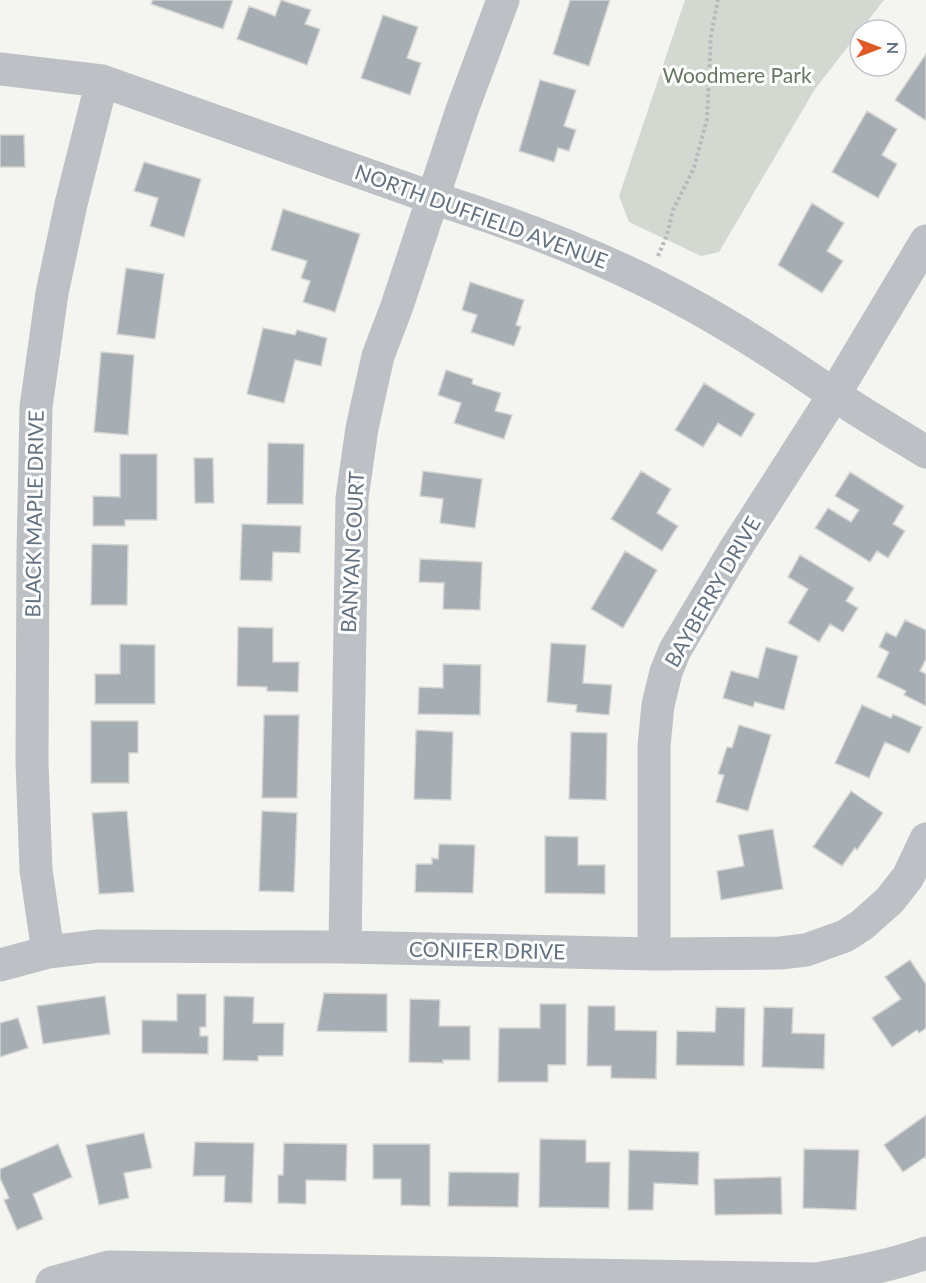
<svg xmlns="http://www.w3.org/2000/svg" width="926" height="1283" font-family="Lato,sans-serif">
<style>
.green{fill:#d3d9d0}
.building{fill:#a6adb3;stroke:#d5d6d3;stroke-width:1.5}
.lines{fill:none;stroke-linecap:round;stroke-linejoin:round}
.path{stroke:#b7b9bc;stroke-width:4;stroke-dasharray:3 3;stroke-linecap:butt}
.minor{stroke:#bdc0c4;stroke-width:33}
.labels{text-anchor:middle;stroke-width:6;stroke-linejoin:round;paint-order:stroke}
.park-label{font-size:21px;fill:#667862;stroke:#fff}
.street-label{font-size:21px;fill:#647281;stroke:#fff}
</style>
<rect width="100%" height="100%" fill="#f4f4f0"/>
<!-- green -->
<path class="green" d="M685,0H884L815,89L719,252L701,256L629,222L619,196Z"/>
<!-- building -->
<path class="building" d="M153,0H233L223,29L151,4Z
M281,0L311,10L305,24L320,29L307,65L237,39L249,6L275,16Z
M570,0H610L589,66L553,54Z
M383,15L418,27L407,58L421,63L410,95L361,78Z
M926,54V118L925,120L895,100Z
M540,80L576,90L564,126L576,130L569,151L558,148L554,162L519,151Z
M867,111L897,129L882,155L897,164L878,198L832,172Z
M0,135H24L25,167H0Z
M144,162L201,179L184,237L150,226L158,198L134,191Z
M812,203L844,223L827,251L843,261L822,293L778,265Z
M283,209L360,234L335,312L303,302L310,281L301,278L307,261L271,250Z
M126,268L164,274L155,339L117,334Z
M470,282L524,300L516,325L521,327L514,346L471,332L477,315L462,310Z
M263,328L295,335L297,330L327,338L321,366L295,360L284,403L247,394Z
M101,352L134,355L128,435L94,432Z
M446,370L473,379L472,384L501,393L495,411L512,415L504,439L454,423L461,403L438,395Z
M704,383L755,414L741,437L718,423L703,447L675,430Z
M268,443L304,444L303,504H267Z
M120,454H157V520H125V526H93V496L120,497Z
M194,458H213L214,503H195Z
M423,471L482,479L475,528L440,523L443,499L420,496Z
M641,471L671,489L657,513L678,526L662,551L611,519Z
M850,472L904,506L893,524L905,531L888,558L877,551L870,562L815,528L828,508L851,522L859,510L835,496Z
M242,524L301,526L300,553L273,552L272,581L240,580Z
M92,544L128,545L127,605H91Z
M625,551L657,570L623,628L591,609Z
M800,555L854,588L846,601L858,608L843,632L830,624L819,642L788,623L808,589L788,577Z
M420,559L482,562L480,610L443,609L444,583L419,582Z
M905,620L926,630V659L920,671L926,674V706L904,695L906,691L877,677L889,652L879,647L886,632L896,637Z
M238,627L273,628V662H299L298,692L267,691V687L237,686Z
M551,643L586,645L583,683L612,685L609,715L576,712L577,705L547,702Z
M120,644L155,645V704H95V674H120Z
M766,647L798,656L784,710L755,702L753,707L723,698L731,671L758,678Z
M443,664L481,665L480,715L418,714L419,687L443,688Z
M862,705L891,718L893,714L922,727L909,753L885,742L869,778L835,763Z
M264,715H299L297,798H262Z
M91,721H138V753H129V783H91Z
M739,725L771,735L748,811L716,802L724,775L718,774L727,747L732,748Z
M416,730L453,732L451,800L414,799Z
M571,732L607,733L606,800L569,799Z
M851,791L883,813L857,850L855,848L842,866L813,847Z
M127,811L134,892L99,894L92,813Z
M262,811L297,813L294,892L259,891Z
M773,829L783,889L721,900L717,871L744,866L738,835Z
M545,836L578,837V865H605V894L545,893Z
M439,844L475,845L473,893L415,892L416,864H432V858L438,859Z
M910,960L926,984V1028L919,1033L917,1030L892,1047L872,1018L901,999L885,977Z
M324,993L387,994V1032L317,1031Z
M177,994H206V1027H200V1036H208V1054L142,1053V1020L177,1021Z
M105,996L110,1034L43,1044L37,1006Z
M224,996L254,997L253,1023H284L283,1056H258V1061L223,1060Z
M410,999L440,1000L439,1026H470V1060H443V1063L409,1062Z
M540,1004H566V1065H548V1082H498L499,1028H540Z
M588,1006H615V1030L657,1031L656,1079L611,1078V1066H587Z
M716,1007L745,1008L744,1066L676,1065L677,1031L715,1032Z
M764,1007L793,1008L792,1033L825,1034L824,1069L762,1067Z
M18,1018L28,1048L0,1057V1023Z
M926,1115V1159L925,1157L903,1172L884,1145Z
M144,1133L152,1168L124,1173L129,1198L99,1205L86,1145Z
M540,1139L586,1140V1162H610L609,1208L539,1207Z
M195,1142L254,1143L252,1203L224,1202L225,1176H193Z
M284,1143L347,1144L346,1181L306,1180V1204L278,1203V1175H283Z
M58,1144L72,1177L33,1194L43,1219L17,1230L4,1200L9,1198L0,1178V1169Z
M373,1144H430V1206L401,1205V1179H373Z
M804,1149L859,1150L856,1210L803,1208Z
M629,1150L699,1152L698,1185L654,1183L653,1210H628Z
M449,1172L519,1173L518,1207L448,1206Z
M781,1177L782,1214L715,1215L714,1179Z"/>
<g class="lines">
<!-- path -->
<path class="path" d="M658,256L667,235L673,210L694,168L707,119L711,35L718,0"/>
<!-- minor -->
<path class="minor" d="M0,69L102,81L433,198C522,226 609,259 690,304C740,331 786,362 833,394C863,414 895,433 926,452
M345,947L352,498L362,428L378,356L397,306L462,110L503,0
M48,952L36,870L32,762L33,553L36,407L52,293L71,204L102,81
M654,954V746L658,705L666,672L675,650L734,551L834,395L926,241
M0,965L48,952L99,946L345,947L654,954L780,953L806,950L845,936L862,925L890,900L908,877L926,839
M52,1283L109,1267L816,1279C853,1273 890,1266 926,1253"/>
</g>
<g class="labels">
<!-- park labels -->
<g class="park-label">
<text x="737" y="83">Woodmere Park</text>
</g>
<!-- street labels -->
<g class="street-label">
<text transform="translate(481 217) rotate(20)" y="7">NORTH DUFFIELD AVENUE</text>
<text transform="translate(35 514) rotate(-89)" y="7">BLACK MAPLE DRIVE</text>
<text transform="translate(353 552) rotate(-87)" y="7">BANYAN COURT</text>
<text transform="translate(713 592) rotate(-60)" y="7">BAYBERRY DRIVE</text>
<text transform="translate(487 951) rotate(1)" y="7">CONIFER DRIVE</text>
</g>
</g>
<!-- north arrow -->
<g transform="translate(878 48) rotate(90)"><circle r="28" fill="#ffffff" stroke="#c1c7cd" stroke-width="1.5"/>
<path d="M0-4.5L10 22L0 15L-10 22Z" fill="#df5c26"/>
<text y="-9" font-size="16" font-weight="bold" text-anchor="middle" fill="#647281">N</text>
</g>
</svg>
